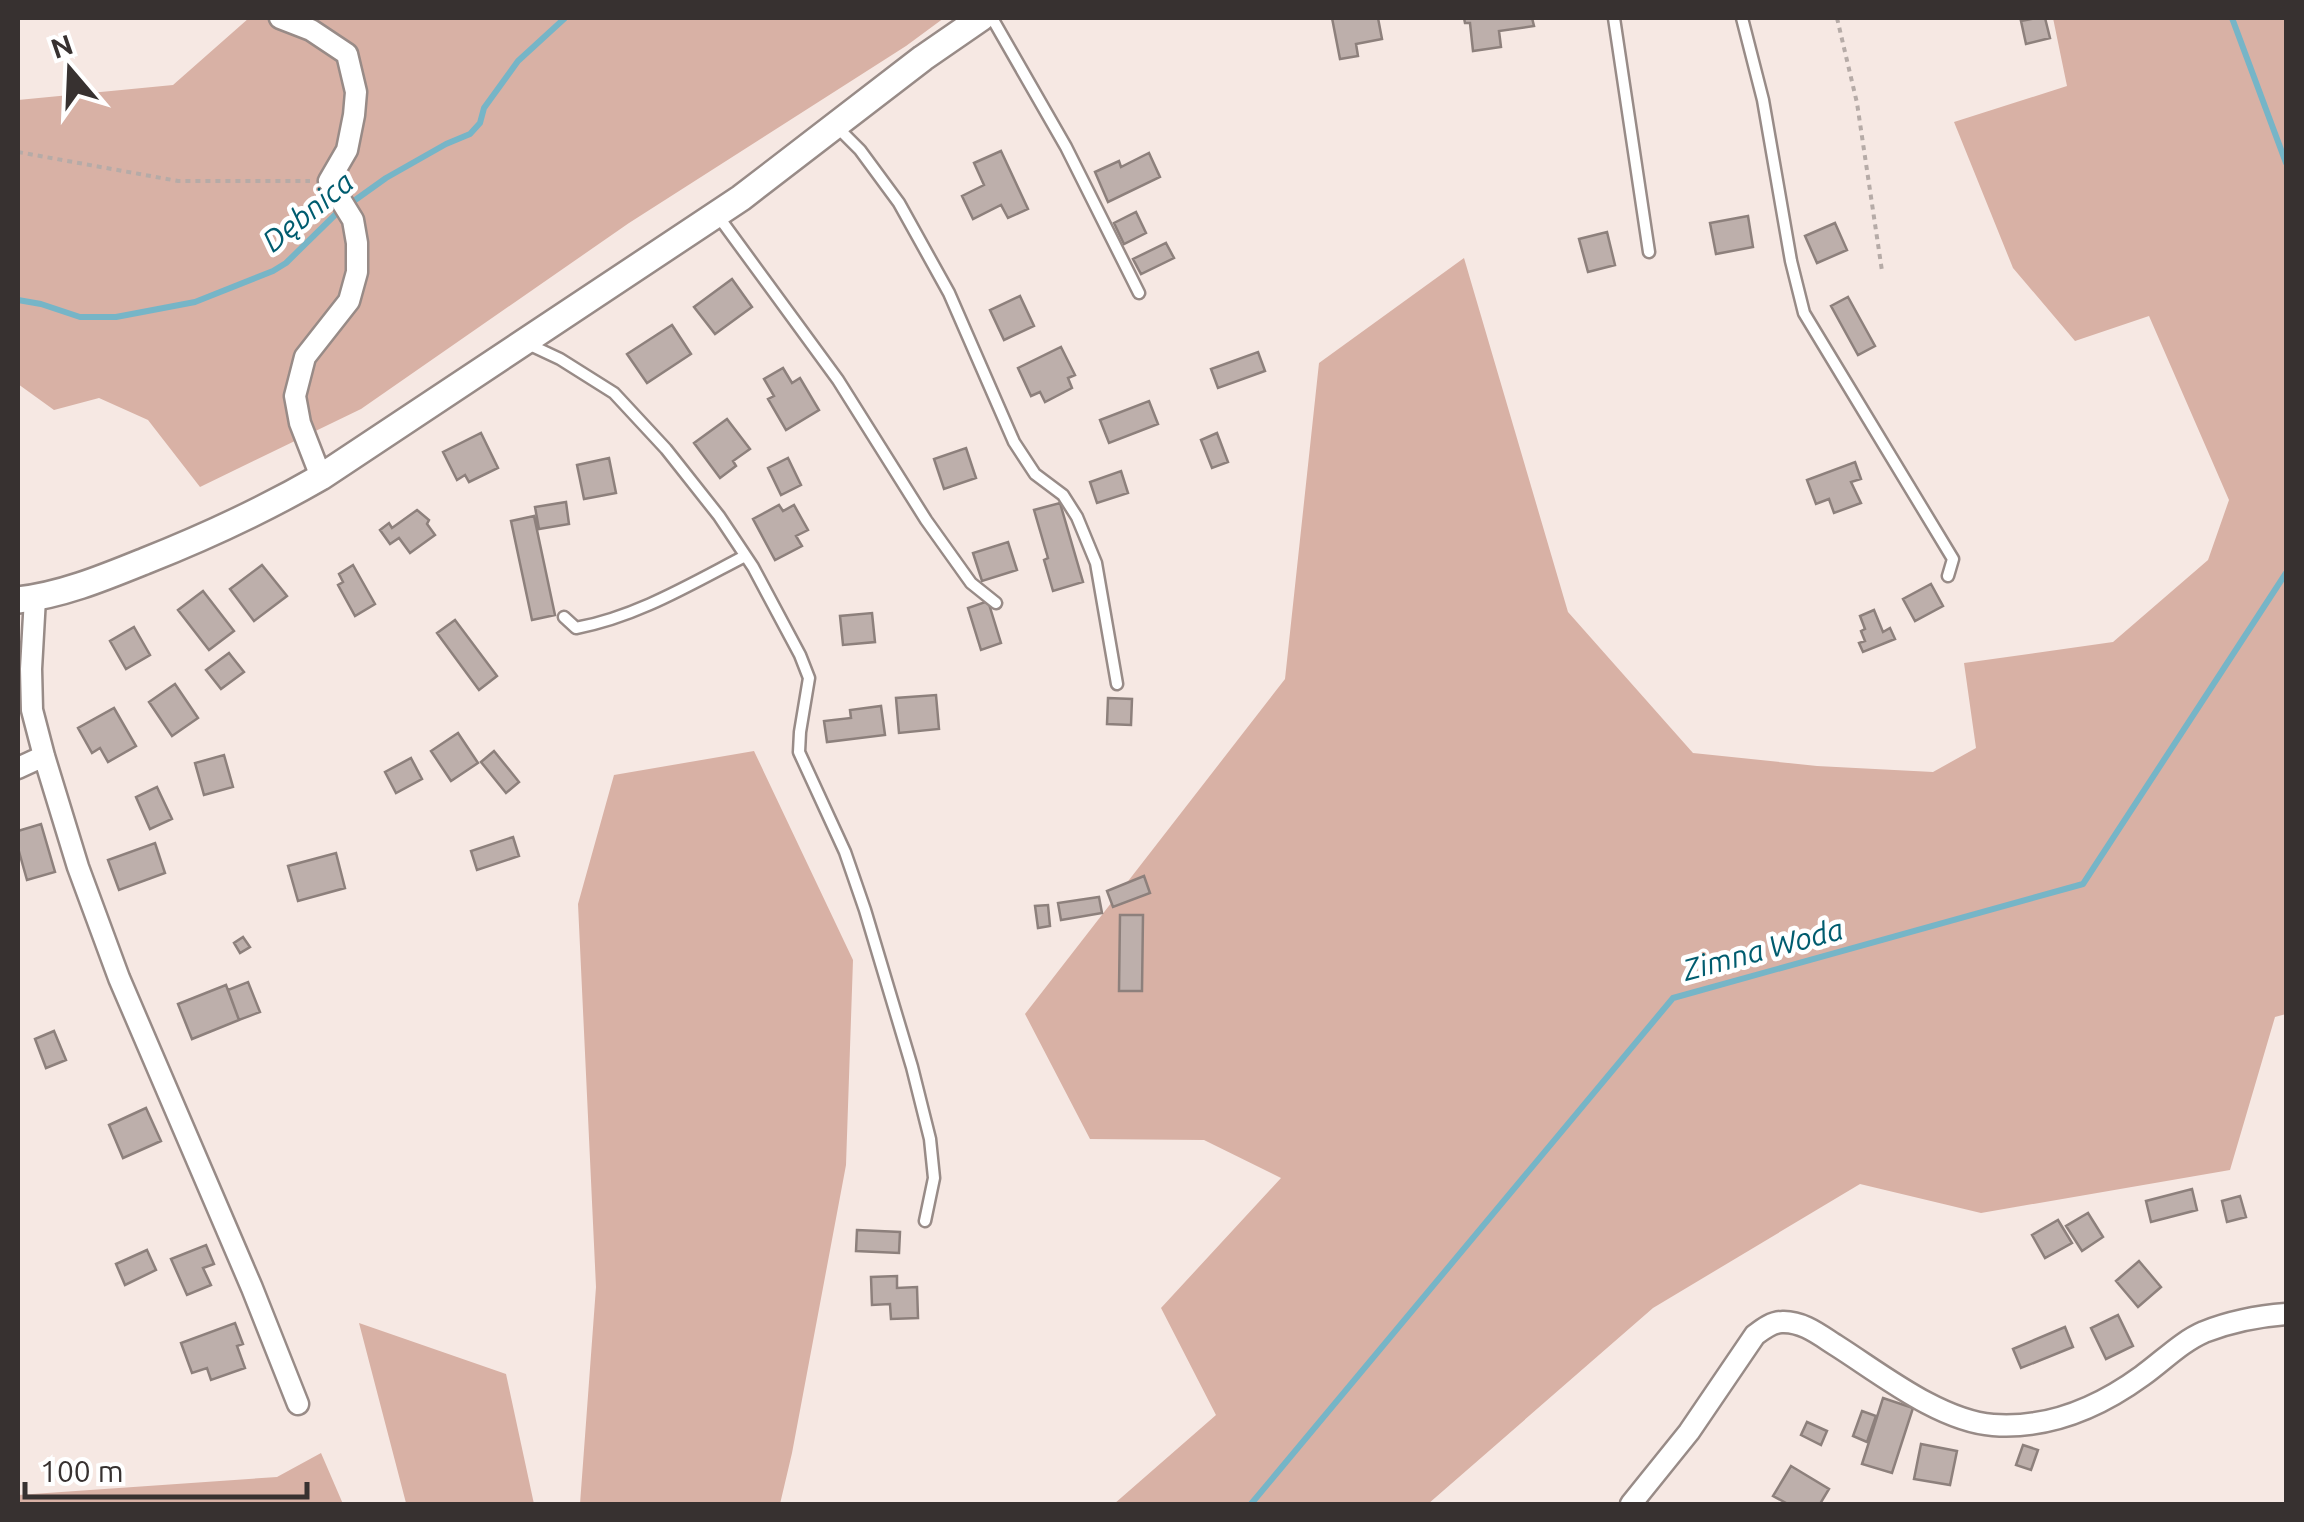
<svg xmlns="http://www.w3.org/2000/svg" width="2304" height="1522" font-family="Ubuntu,sans-serif">
<style>
.green{fill:#d8b1a5}
.lines{fill:none;stroke-linecap:round;stroke-linejoin:round}
.stream{stroke:#76b5c7;stroke-width:6}
.building{fill:#bdafab;stroke:#8d807c;stroke-width:2.5}
.service-casing{stroke:#988b87;stroke-width:15}
.minor-casing{stroke:#988b87;stroke-width:25}
.tertiary-casing{stroke:#988b87;stroke-width:30}
.path{stroke:#b6aba7;stroke-width:4;stroke-dasharray:5 5;stroke-linecap:butt}
.service{stroke:#fff;stroke-width:10}
.minor{stroke:#fff;stroke-width:20}
.tertiary{stroke:#fff;stroke-width:25}
.labels{text-anchor:middle;stroke-width:9;stroke-linejoin:round;paint-order:stroke}
.water-label{font-size:30px;font-style:italic;fill:#005c6f;stroke:#fff}
</style>
<rect width="100%" height="100%" fill="#f6e8e3"/>
<!-- green -->
<path class="green" d="M249,18H944L906,46L629,223L361,409L200,487L148,420L99,398L54,410L18,384V100L173,85Z
M2053,18H2286V1014L2275,1017L2230,1170L1981,1213L1860,1184L1653,1308L1428,1504H1114L1216,1415L1161,1308L1281,1178L1204,1140L1090,1139L1025,1014L1285,679L1319,363L1464,258L1568,612L1693,753L1817,766L1933,772L1976,748L1964,663L2113,642L2208,560L2229,500L2149,316L2075,341L2013,268L1954,122L2067,86Z
M754,751L853,960L846,1165L792,1453L780,1504H580L596,1287L578,904L614,775Z
M359,1323L506,1374L534,1504H403L406,1503Z
M321,1453L343,1504H18V1495L277,1477Z"/>
<g class="lines">
<!-- stream -->
<path class="stream" d="M2232,18L2286,163
M18,300L41,304L80,317H116L195,302L273,271L286,263L337,213L386,178L446,144L470,134L480,123L484,108L518,61L565,18
M1251,1504L1673,998L2083,884L2286,573"/>
</g>
<!-- building -->
<path class="building" d="M1332,18H1378L1382,39L1356,44L1358,56L1340,59Z
M1464,18H1532L1534,26L1499,31L1501,47L1473,51L1470,23H1465Z
M2037,18H2045L2050,38L2026,44L2021,21Z
M1001,151L1028,209L1008,218L1001,205L973,219L962,196L984,185L974,163Z
M1149,153L1160,177L1108,202L1095,172L1119,161L1121,167Z
M1136,212L1146,233L1124,244L1114,223Z
M1748,216L1753,247L1716,254L1710,223Z
M1835,223L1847,250L1817,263L1805,236Z
M1607,232L1615,265L1588,272L1579,239Z
M1166,243L1174,258L1141,274L1133,259Z
M732,279L752,307L715,334L694,307Z
M1020,296L1034,326L1004,340L990,310Z
M1848,297L1875,346L1858,355L1831,306Z
M672,325L691,354L647,383L627,354Z
M1061,347L1075,375L1068,378L1072,388L1045,402L1040,392L1031,396L1018,368Z
M1258,352L1265,371L1218,388L1211,369Z
M783,368L792,383L800,378L819,410L786,430L768,399L774,396L764,379Z
M1149,401L1158,424L1109,443L1100,420Z
M727,419L750,449L733,461L736,466L720,478L694,443Z
M481,433L498,468L469,482L465,475L457,480L443,452Z
M1217,433L1228,462L1212,468L1201,440Z
M966,448L976,478L944,489L934,459Z
M609,458L616,493L584,499L577,465Z
M788,458L801,485L781,495L768,468Z
M1855,462L1861,479L1851,482L1861,503L1834,513L1829,499L1816,504L1807,480Z
M1121,471L1128,493L1097,503L1090,482Z
M566,502L569,524L539,529L535,507Z
M1060,503L1083,582L1053,591L1044,560L1048,558L1034,510Z
M779,505L783,511L794,505L808,530L796,536L802,546L775,560L753,519Z
M417,510L429,520L427,524L435,535L410,553L399,538L390,544L380,530L389,523L392,528Z
M534,516L555,615L532,620L511,521Z
M1008,542L1017,570L982,581L973,553Z
M262,565L287,596L254,621L230,589Z
M353,565L375,604L355,616L338,585L343,582L339,574Z
M1931,584L1943,606L1915,621L1903,599Z
M203,591L234,631L209,650L178,610Z
M988,601L1001,643L981,650L968,608Z
M1874,610L1883,632L1890,628L1895,639L1863,652L1859,643L1865,641L1861,631L1865,629L1860,616Z
M872,613L875,642L843,645L840,616Z
M455,620L497,676L479,690L437,633Z
M134,627L150,655L126,669L110,641Z
M229,653L244,672L221,689L206,670Z
M175,684L198,718L172,736L149,702Z
M936,695L939,729L899,733L896,698Z
M1108,698L1132,699L1131,725L1107,724Z
M881,706L885,735L827,742L824,721L851,718L850,710Z
M114,708L136,746L108,762L100,748L92,753L78,728Z
M458,733L478,763L451,781L431,751Z
M494,751L519,782L506,793L481,762Z
M224,755L233,787L204,795L195,763Z
M411,758L422,779L396,793L385,772Z
M157,787L172,819L150,829L136,797Z
M41,824L55,872L27,880L18,848V831Z
M513,837L519,856L477,870L471,851Z
M155,843L165,873L119,890L108,860Z
M336,853L345,888L298,901L288,866Z
M1144,876L1150,893L1113,907L1107,891Z
M1099,897L1102,913L1061,920L1058,903Z
M1048,905L1050,926L1038,928L1035,906Z
M1120,915H1143L1142,991H1119Z
M243,937L250,947L240,953L234,943Z
M248,982L260,1012L239,1020L228,990Z
M226,985L239,1020L192,1039L178,1004Z
M54,1031L66,1060L46,1068L35,1039Z
M146,1108L161,1141L123,1158L109,1125Z
M2192,1189L2197,1210L2151,1222L2146,1201Z
M2240,1196L2246,1217L2227,1222L2222,1201Z
M2088,1213L2103,1237L2082,1251L2066,1226Z
M2058,1220L2072,1243L2045,1258L2032,1235Z
M857,1230L900,1232L899,1253L856,1251Z
M206,1245L214,1264L203,1268L211,1285L187,1295L171,1259Z
M147,1250L156,1270L125,1285L116,1264Z
M2139,1261L2161,1287L2138,1307L2116,1281Z
M897,1276V1288L917,1287L918,1318L891,1319L890,1304L872,1305L871,1277Z
M2118,1315L2133,1346L2106,1359L2091,1328Z
M235,1323L243,1344L237,1346L245,1368L211,1380L207,1368L192,1373L181,1343Z
M2065,1327L2073,1347L2021,1368L2013,1349Z
M1883,1398L1913,1408L1892,1473L1862,1464Z
M1862,1411L1876,1416L1867,1442L1853,1436Z
M1807,1422L1827,1431L1821,1445L1801,1435Z
M1921,1444L1957,1451L1950,1485L1914,1479Z
M2023,1445L2038,1450L2031,1470L2016,1465Z
M1791,1466L1829,1489L1820,1504H1788L1773,1496Z"/>
<g class="lines">
<!-- service casing -->
<g class="service-casing">
<path id="service" d="M992,18L1066,147L1139,293
M1614,18L1649,252
M1742,18L1763,100L1791,261L1804,313L1953,559L1948,576
M836,126L860,150L899,203L949,293L1014,442L1035,474L1063,495L1077,517L1096,563L1117,684
M718,216L838,380L926,520L971,583L996,603
M528,344L560,359L614,393L666,449L719,516L753,567L800,655L809,678L800,732L799,752L845,852L865,910L912,1067L930,1139L934,1178L925,1221
M564,617L576,628C636,617 691,584 745,556"/>
</g>
<!-- minor casing -->
<g class="minor-casing">
<path id="minor" d="M280,18L311,30L347,54L356,92L354,115L347,150L329,181L353,220L357,243V272L349,301L305,357L295,396L300,423L321,477
M35,598L31,669L32,710L44,756L78,867L119,978L252,1288L298,1404
M18,768L44,756
M1631,1504L1689,1432L1755,1335C1763,1329 1772,1322 1782,1322C1803,1321 1821,1336 1837,1346C1881,1374 1940,1421 1993,1425C2048,1429 2098,1408 2142,1376C2163,1361 2181,1342 2204,1332C2229,1322 2260,1316 2286,1314"/>
</g>
<!-- tertiary casing -->
<g class="tertiary-casing">
<path id="tertiary" d="M18,600C62,595 103,578 145,561C208,536 262,511 321,477L741,198L923,58L981,18"/>
</g>
<!-- path -->
<path class="path" d="M1837,18L1857,103L1882,271
M18,152L178,181H310"/>
<!-- service -->
<use href="#service" class="service"/>
<!-- minor -->
<use href="#minor" class="minor"/>
<!-- tertiary -->
<use href="#tertiary" class="tertiary"/>
</g>
<g class="labels">
<!-- water labels -->
<g class="water-label">
<text transform="translate(308 212) rotate(-39)" y="10">Dębnica</text>
<text transform="translate(1763 950) rotate(-15)" y="10">Zimna Woda</text>
</g>
</g>
<!-- border -->
<rect width="2304" height="1522" fill="none" stroke="#373130" stroke-width="40"/>
<!-- north arrow -->
<g transform="translate(70 70) rotate(341)" stroke="#ffffff" stroke-width="8" paint-order="stroke">
<path d="M0-8L18 38L0 25L-18 38Z" fill="#373130"/>
<text y="-15" font-size="28" font-weight="bold" text-anchor="middle" fill="#373130">N</text>
</g>
<!-- scale -->
<path d="M25 1482v15h282v-15" fill="none" stroke="#373130" stroke-width="5"/>
<text x="40" y="1482" font-size="30" fill="#373130" stroke="#ffffff" stroke-width="8" paint-order="stroke">100 m</text>
</svg>
